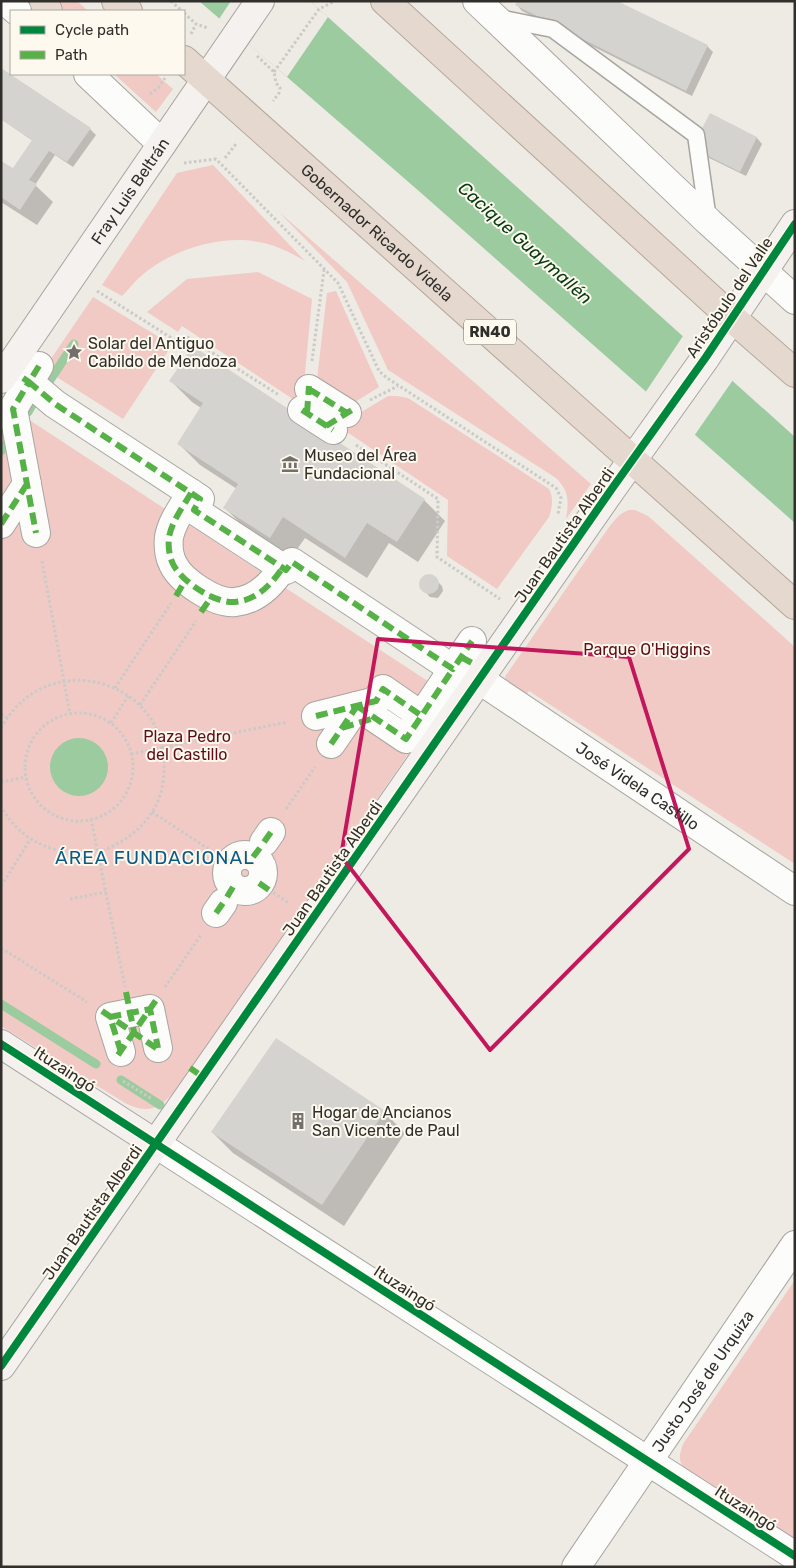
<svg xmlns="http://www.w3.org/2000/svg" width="796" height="1568" font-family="Rubik,sans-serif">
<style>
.green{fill:#f1cac5}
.water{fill:#9bcb9e}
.pier{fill:#eeeae4}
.shadow{fill:#0003}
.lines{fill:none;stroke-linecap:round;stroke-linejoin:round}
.stream{stroke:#9bcb9e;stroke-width:9}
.building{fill:#d5d3cf}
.lane-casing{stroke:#a8a5a1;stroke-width:19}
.street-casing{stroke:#a8a5a1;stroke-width:30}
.secondary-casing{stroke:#a8a5a1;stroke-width:30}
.highway-casing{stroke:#b6a79c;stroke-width:30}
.path{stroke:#cacac7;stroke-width:3;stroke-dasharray:2.5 2.5;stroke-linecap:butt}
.lane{stroke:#fcfcfb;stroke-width:16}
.street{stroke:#fcfcfb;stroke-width:28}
.secondary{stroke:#f5f1ee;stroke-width:28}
.highway{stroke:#e4d8cf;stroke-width:28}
.quiet{stroke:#56b246;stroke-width:6;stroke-dasharray:12 6;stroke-linecap:butt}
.cycleway-casing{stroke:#fef9ee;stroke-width:11}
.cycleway{stroke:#00873e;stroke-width:8}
.marked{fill:none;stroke:#c2185b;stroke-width:4;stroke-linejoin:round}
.labels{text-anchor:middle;stroke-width:4;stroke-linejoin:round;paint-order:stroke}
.shield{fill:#fef9ee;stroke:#6e6c66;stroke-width:1}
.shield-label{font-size:15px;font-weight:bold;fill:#312f2b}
.street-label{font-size:16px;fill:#312f2b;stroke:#fef9ee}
.poi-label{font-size:16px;fill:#312f2b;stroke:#fef9ee;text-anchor:start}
.park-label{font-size:16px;fill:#5f0d16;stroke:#fef9ee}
.water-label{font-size:18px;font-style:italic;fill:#053a12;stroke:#fef9ee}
.quarter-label{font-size:19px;letter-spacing:1px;fill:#0c5b87;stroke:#fef9ee}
</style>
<rect width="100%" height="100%" fill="#eeeae4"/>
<!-- green -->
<path class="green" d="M32,1H77L88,11H43Z
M114,74H156L173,89L156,112Z
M213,165L305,261C292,253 275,245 259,242C224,235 178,248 150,269C139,276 131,287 122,296L102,285L177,173Z
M279,212L591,484L566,519C569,501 569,491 556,478L388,370L347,282Z
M258,272L312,299L302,405L182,326L178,332L147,312L187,279Z
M336,291L379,387L347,407L316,388L327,293Z
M93,297L172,345L123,419L44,369Z
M388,396H397L408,398L549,489C554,498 552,508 549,517L497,589L447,556L448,500L338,426Z
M5,404L449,695L174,1092C158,1110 147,1114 125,1103L1,1026V409Z
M629,510H635L648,516L795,647V864L529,691L522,700L503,683L506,675L607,530C613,522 619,513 629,510Z
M795,1280V1540L685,1469C677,1460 680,1454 683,1444Z"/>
<!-- water -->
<path class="water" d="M199,1H310L795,437V523L420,192Z
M50 767a29 29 0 1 1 58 0a29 29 0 1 1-58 0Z"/>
<!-- pier -->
<path class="pier" d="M231,1H310L328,17L287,77L219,19Z
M683,336L733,380L694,436L645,393Z"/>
<!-- shadow -->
<path class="shadow" d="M519,1H619L618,3L707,46L713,52L692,96L522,11L517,5Z
M710,115L757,138L762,144L746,176L699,153Z
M1,119L90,129L96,135L73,167L55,155L35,185L53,202L37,225L1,202V162L13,170L33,141Z
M171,381L424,500L445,521L418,562L389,543L367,578L305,538L291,558L246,529L225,508L237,489L200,465L179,444L201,408L192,402Z
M426,575L432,576L442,586L443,591L438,598L430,597L420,586L422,578Z
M384,1112L405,1133L344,1226L233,1153L212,1132Z"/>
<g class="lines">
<!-- stream -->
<path class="stream" d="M50,380L74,344
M28,412L32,405
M1,451L7,443
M1,1004L96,1064
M121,1080L160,1105"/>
</g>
<!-- building -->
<path class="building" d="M517,1H617L708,45L686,91L515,5Z
M1,68L91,128L67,162L49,151L29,180L37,184L20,210L1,197V161L13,168L32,140L1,119Z
M710,113L757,137L740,172L692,148Z
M193,346L425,499L397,542L367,523L345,558L283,517L270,538L223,508L238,484L177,444L203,403L169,381Z
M419 584a10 10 0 1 1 20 0a10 10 0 1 1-20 0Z
M276,1038L385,1111L322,1205L211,1132Z"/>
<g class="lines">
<!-- lane casing -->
<g class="lane-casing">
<path id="lane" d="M498,18L553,29L696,135L708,220"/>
</g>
<!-- street casing -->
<g class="street-casing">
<g id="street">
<path d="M5,1L17,11"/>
<path d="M477,1L709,222L795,300"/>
<path d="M88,74L162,144"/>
<path d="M39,366L29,382L55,404L200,499L194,510L286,570L292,562L453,669L472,641"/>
<path d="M23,378L29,382L13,409L36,533"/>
<path d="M309,389L347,413"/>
<path d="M302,410L333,430"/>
<path d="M191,493C183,507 172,521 169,537C168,546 169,556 173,564C181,581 215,604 235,602C257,600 272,584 283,567"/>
<path d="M1,524L27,484"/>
<path id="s1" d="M480,680L795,891"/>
<path d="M357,706L406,739L453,669"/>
<path d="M316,716L376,701L383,689L422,716"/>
<path d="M331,744L357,706"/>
<path d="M264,842L271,832"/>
<circle cx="245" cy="873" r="18"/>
<path d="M216,913L223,903"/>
<path d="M121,1052L110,1017L150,1009L158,1048"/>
<path d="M156,1144L795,1556"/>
<path id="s2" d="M576,1567L795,1245"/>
</g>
</g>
<!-- secondary casing -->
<g class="secondary-casing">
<g id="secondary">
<path id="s3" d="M1,379L260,1"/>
<path d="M1,1044L156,1144"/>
<path d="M1,1366L611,490L706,357L795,224"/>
</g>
</g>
<!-- highway casing -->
<g class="highway-casing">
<g id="highway">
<path d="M44,1L48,11"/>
<path d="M116,1L128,11"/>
<path d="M385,1L732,318L795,373"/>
<path id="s4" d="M184,60L795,605"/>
</g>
</g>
<!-- path -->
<path class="path" d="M171,1L182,11
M184,13L196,24L208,28
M191,34L196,24
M257,56L274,72L276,83L280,88L279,93L273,101
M274,72L319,9L335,1
M150,94L159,87L165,78
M225,158L236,144
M184,163L216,159L338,283L379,371L387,378L556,488L561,498L558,514
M97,291L181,344L186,336L279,395
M312,361L324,270
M370,400L398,386
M356,445L438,499L437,557L500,599
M42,561L70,714
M115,688L171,603
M140,705L196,621
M25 767a54 54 0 1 1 108 0a54 54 0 1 1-108 0Z
M1,714L7,718
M111,723L128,696
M1,728C49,640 179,683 163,782C161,799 152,816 139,828C123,843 101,855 78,853C44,851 17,836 1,806
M131,754L288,722
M1,782L26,777
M286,809L315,767
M152,812L221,857
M91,819L125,987
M1,886L30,840
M269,890L289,903
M70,899L106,892
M1,948L87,1002
M165,987L201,935
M123,1081L152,1099"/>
<!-- lane -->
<use href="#lane" class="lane"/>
<!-- street -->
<use href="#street" class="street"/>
<!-- secondary -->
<use href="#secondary" class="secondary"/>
<!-- highway -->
<use href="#highway" class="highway"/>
<!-- quiet -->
<path class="quiet" d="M39,366L29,382L55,404L200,499L194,510L286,570L292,562L453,669L472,641
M23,378L29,382L13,409L36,533
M309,389L347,413
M302,410L333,430
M307,413L309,386
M326,426L352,410
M191,493C183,507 172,521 169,537C168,546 169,556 173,564C181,581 215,604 235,602C257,600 272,584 283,567
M1,524L27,484
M176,596L186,579
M201,612L212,596
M461,657L472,663
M357,706L406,739L453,669
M316,716L376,701L383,689L422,716
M342,728L374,718
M331,744L357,706
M264,842L271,832
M221,857L230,863
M253,857L260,848
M259,883L269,890
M227,897L233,887
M216,913L223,903
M126,992L134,1032
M102,1011L159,1050
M121,1052L110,1017L150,1009L158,1048
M118,1055L159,996
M190,1068L203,1077"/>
<!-- cycleway casing -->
<g class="cycleway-casing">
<path id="cycleway" d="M1,1044L795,1556
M1,1366L611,490L706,357L795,224"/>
</g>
<!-- cycleway -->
<use href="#cycleway" class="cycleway"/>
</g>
<!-- marked area -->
<path class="marked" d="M378,639L629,657L689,849L490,1050L341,856Z"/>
<!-- icons -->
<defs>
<g id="sight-bare" transform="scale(1.35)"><path d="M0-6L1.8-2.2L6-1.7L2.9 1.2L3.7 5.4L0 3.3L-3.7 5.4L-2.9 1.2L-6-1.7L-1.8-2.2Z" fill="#73706c" stroke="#fef9ee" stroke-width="2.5" paint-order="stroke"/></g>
<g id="museum-bare" transform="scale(1.35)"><path d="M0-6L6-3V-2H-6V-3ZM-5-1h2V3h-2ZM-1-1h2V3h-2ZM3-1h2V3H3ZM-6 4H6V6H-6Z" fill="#73706c" stroke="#fef9ee" stroke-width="2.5" paint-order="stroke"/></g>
<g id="building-bare" transform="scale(1.35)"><path d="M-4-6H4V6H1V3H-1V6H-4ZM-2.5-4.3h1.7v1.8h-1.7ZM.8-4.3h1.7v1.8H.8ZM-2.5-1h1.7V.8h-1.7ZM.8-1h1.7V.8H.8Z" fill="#73706c" stroke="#fef9ee" stroke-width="2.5" paint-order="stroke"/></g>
</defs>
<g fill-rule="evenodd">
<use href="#sight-bare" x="74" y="352"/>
<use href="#museum-bare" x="290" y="464"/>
<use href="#building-bare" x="298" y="1121"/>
</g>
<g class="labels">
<!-- shield labels -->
<rect class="shield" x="464" y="319.5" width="52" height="25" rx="4"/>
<g class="shield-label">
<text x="490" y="337">RN40</text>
</g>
<!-- street labels -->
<g class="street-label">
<text dy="6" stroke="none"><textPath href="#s3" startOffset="228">Fray Luis Beltrán</textPath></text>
<text dy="6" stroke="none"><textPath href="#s4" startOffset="259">Gobernador Ricardo Videla</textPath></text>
<text transform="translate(729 297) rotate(-56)" y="6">Aristóbulo del Valle</text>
<text transform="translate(564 535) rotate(-55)" y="6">Juan Bautista Alberdi</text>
<text dy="6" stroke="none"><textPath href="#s1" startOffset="190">José Videla Castillo</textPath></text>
<text transform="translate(332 868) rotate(-55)" y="6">Juan Bautista Alberdi</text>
<text transform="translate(65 1069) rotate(33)" y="6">Ituzaingó</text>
<text transform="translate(92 1212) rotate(-55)" y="6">Juan Bautista Alberdi</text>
<text transform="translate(405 1288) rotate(33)" y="6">Ituzaingó</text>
<text dy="6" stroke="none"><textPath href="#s2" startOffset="225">Justo José de Urquiza</textPath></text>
<text transform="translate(746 1508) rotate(33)" y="6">Ituzaingó</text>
</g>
<!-- poi labels -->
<g class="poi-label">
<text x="88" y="349">Solar del Antiguo<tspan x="88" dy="18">Cabildo de Mendoza</tspan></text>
<text x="304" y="461">Museo del Área<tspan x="304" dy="18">Fundacional</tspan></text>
<text x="312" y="1118">Hogar de Ancianos<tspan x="312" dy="18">San Vicente de Paul</tspan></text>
</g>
<!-- park labels -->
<g class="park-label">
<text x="647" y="655">Parque O'Higgins</text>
<text x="187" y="742">Plaza Pedro<tspan x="187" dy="18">del Castillo</tspan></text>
</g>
<!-- water labels -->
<g class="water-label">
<text transform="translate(525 243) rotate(42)" y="6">Cacique Guaymallén</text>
</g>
<!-- quarter labels -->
<g class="quarter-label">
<text x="155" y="864">ÁREA FUNDACIONAL</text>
</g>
</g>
<!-- border -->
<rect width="796" height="1568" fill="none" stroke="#312f2b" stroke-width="5"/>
<!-- legend -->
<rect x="10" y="10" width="175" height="65" fill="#fef9ee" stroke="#aca8a0"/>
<rect x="20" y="26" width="25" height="8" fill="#00873e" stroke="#aca8a0"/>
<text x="55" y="35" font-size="15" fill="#312f2b">Cycle path</text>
<rect x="20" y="51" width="25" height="8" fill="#56b246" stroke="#aca8a0"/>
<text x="55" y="60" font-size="15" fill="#312f2b">Path</text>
</svg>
